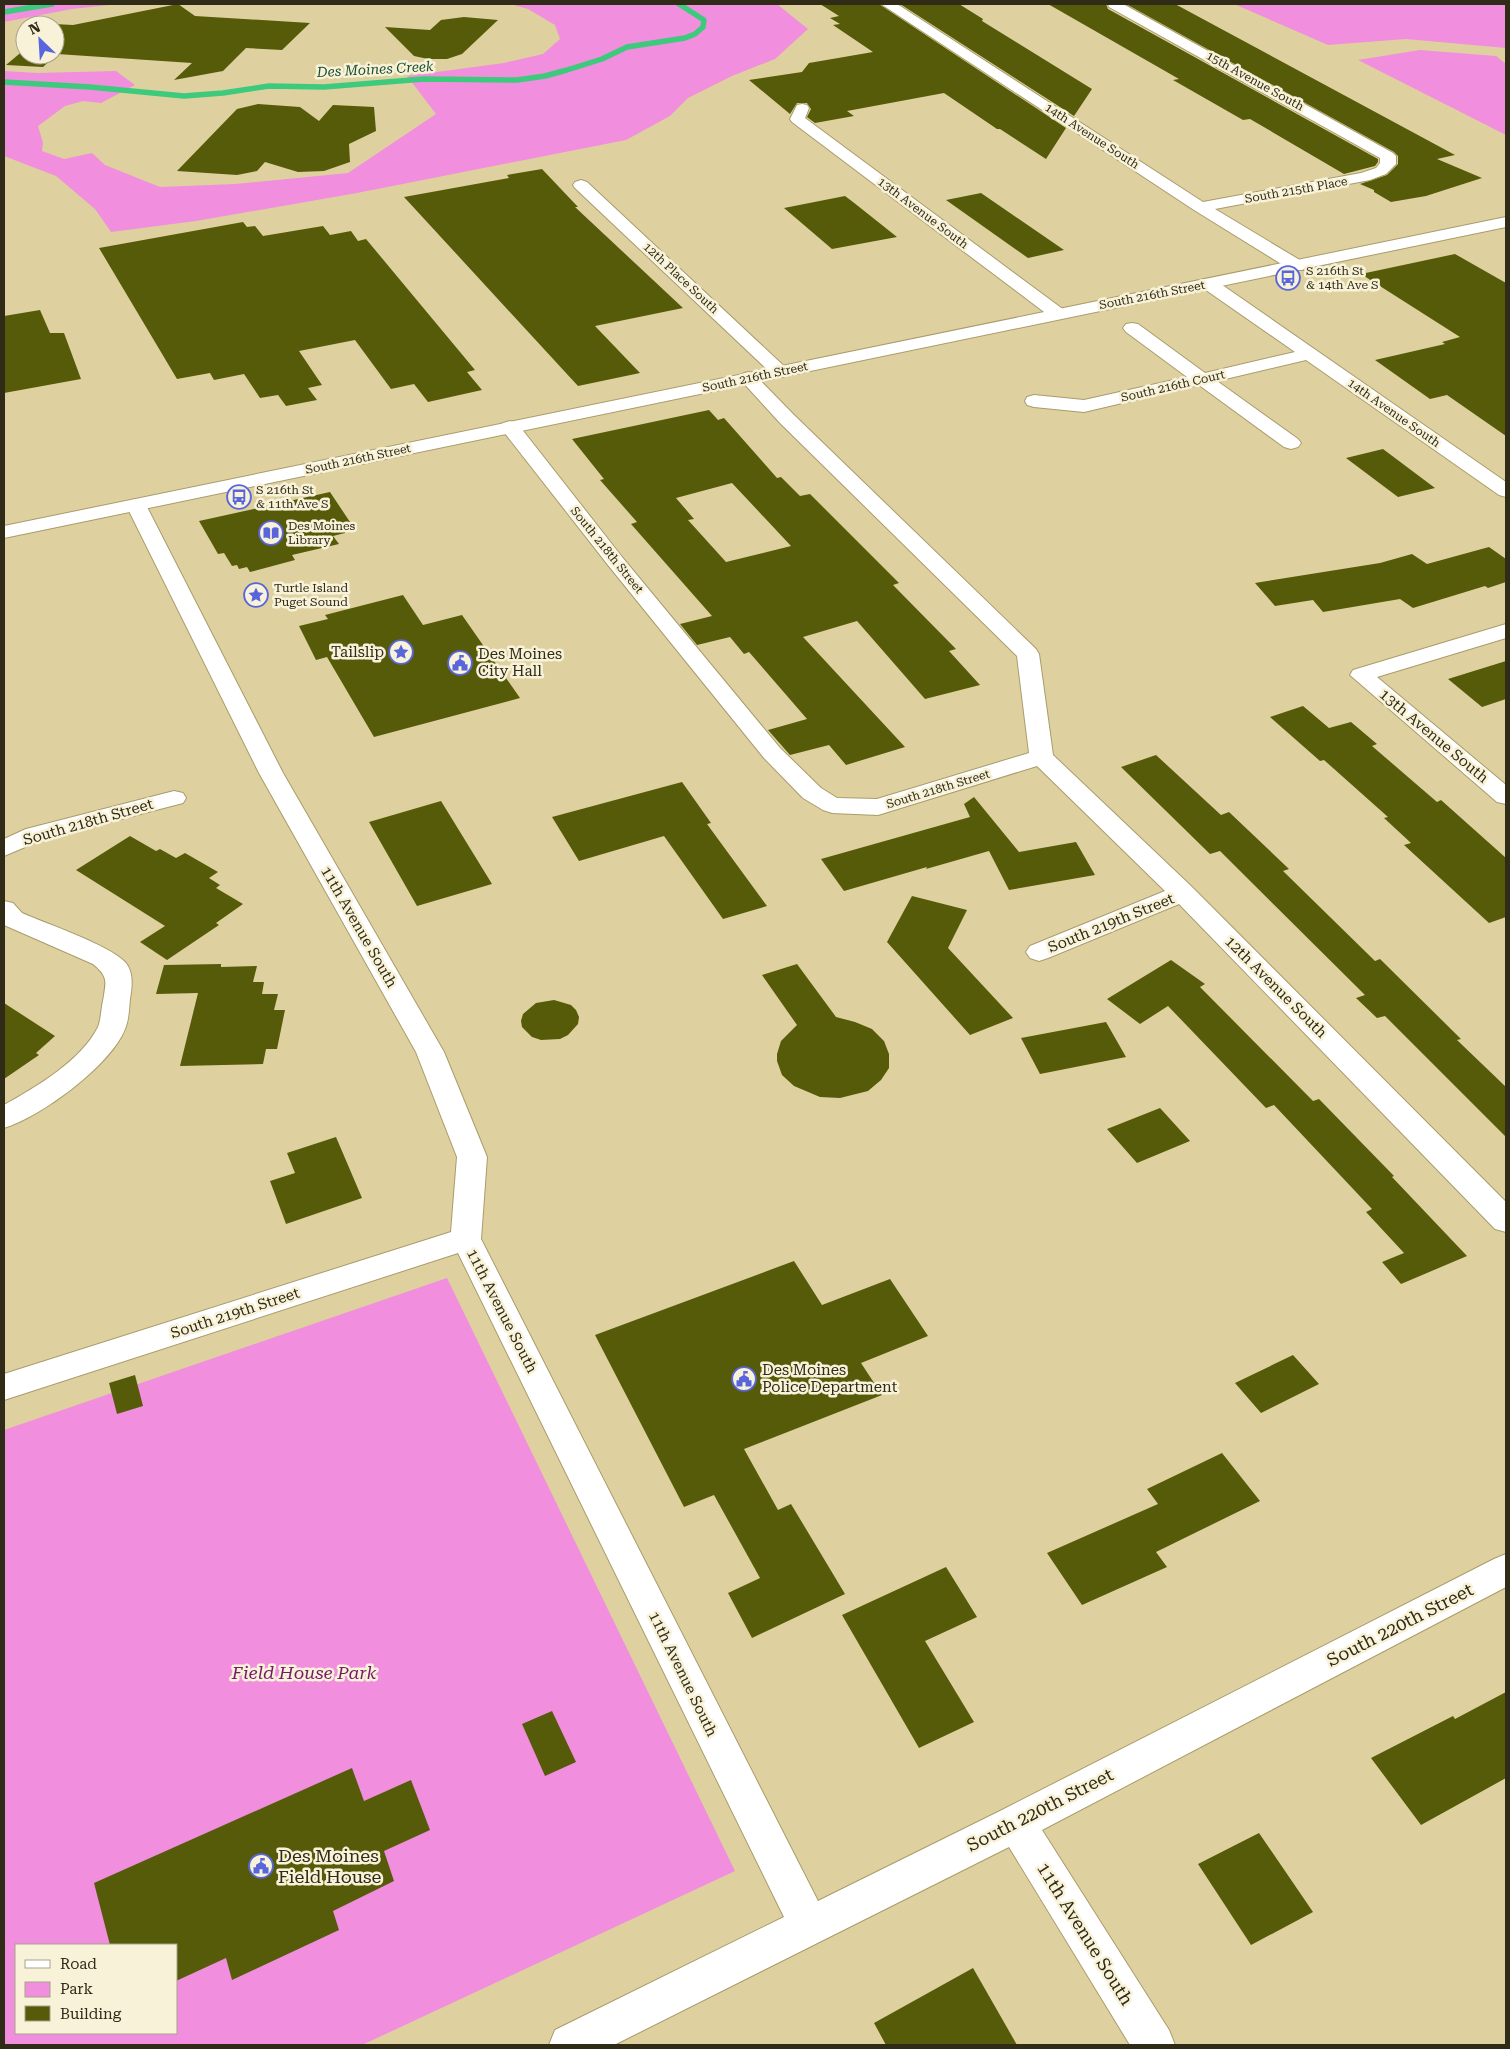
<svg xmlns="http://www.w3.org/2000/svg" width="1510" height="2049" font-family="'Roboto Serif',serif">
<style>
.green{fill:#f18ede;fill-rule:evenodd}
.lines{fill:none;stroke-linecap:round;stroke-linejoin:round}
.stream{stroke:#3dca7d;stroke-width:5.5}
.building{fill:#555b08;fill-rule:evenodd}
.street-casing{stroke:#a99c6b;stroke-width:2}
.secondary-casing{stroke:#a99c6b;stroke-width:2}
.street{fill:#fff;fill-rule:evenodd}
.secondary{fill:#fff;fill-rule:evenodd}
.labels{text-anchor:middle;stroke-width:5;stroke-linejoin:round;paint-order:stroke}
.far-street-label{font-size:12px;fill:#302b17;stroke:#f8f2d9}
.far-poi-label{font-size:12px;fill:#302b17;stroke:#f8f2d9;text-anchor:start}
.far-water-label{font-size:14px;font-style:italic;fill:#1a5031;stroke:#f8f2d9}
.poi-label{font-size:15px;fill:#302b17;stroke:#f8f2d9;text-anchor:start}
.street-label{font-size:15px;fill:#302b17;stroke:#f8f2d9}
.near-street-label{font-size:18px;fill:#302b17;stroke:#f8f2d9}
.near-park-label{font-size:18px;font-style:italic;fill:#761969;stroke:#f8f2d9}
.near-poi-label{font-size:18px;fill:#302b17;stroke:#f8f2d9;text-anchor:start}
</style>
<rect width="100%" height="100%" fill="#ded19f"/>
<!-- green -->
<path class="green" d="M4,4H119L72,9L4,22Z
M510,4H777L808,29L775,59L732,76L688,98L670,116L626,140L357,193L196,221L111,232L95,209L56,176L4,156V71L37,73L116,71L135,85L101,103L83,101L65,106L38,126L43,143L42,151L64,159L92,153L105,165L160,187L235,184L348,173L436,114L407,76L504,63L543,54L560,39L555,25L528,9Z
M1234,4H1506V48L1406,39L1328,45Z
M1420,50L1496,56L1506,64V135L1358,60Z
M447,1278L735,1871L362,2045H4V1430ZM16,1945H176V2033H16Z"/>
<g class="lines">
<!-- stream -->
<path class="stream" d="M4,12L52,4
M4,82L90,87L184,96L223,93L269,86L324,87L424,79L517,80L545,76L567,70L602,59L627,47L685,38L695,34L703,27L704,20L679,4"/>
</g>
<!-- building -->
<path class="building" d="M178,4L195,16L310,23L282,50L246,48L223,71L174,80L192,63L57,54L43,67L6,65L25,49V55H55V25H53L54,24L73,25Z
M820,4H879L1066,128L1046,159L1000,129H997L944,93L847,111L854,116L815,123L807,117L811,109L807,103H797L790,114L749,80L802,72L809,63L873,52L833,25L840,24L830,18L839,16Z
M900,4H959L983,19L982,21L1092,89L1074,116Z
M1048,4H1106L1108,9L1378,159V162L1375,166L1344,174L1250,119L1243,120L1173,80L1179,79Z
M1126,4H1175L1455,155L1437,159L1482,178L1426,196L1391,202L1374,192V190L1360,184L1387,175L1398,164V156L1394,152Z
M464,17L498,20L462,54L447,59H428L414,56L385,27L430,30L441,20Z
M258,104L300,107L319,121L333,105L374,107L376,131L349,144L350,162L324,171L298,172L265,162L257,171L237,175L177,171L237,109Z
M542,169L578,207H575L683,308L595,326L640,373L578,386L404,197L509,178L507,175Z
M981,193L1064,250L1028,258L946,200Z
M845,196L853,202L897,237L832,249L784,208Z
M243,222L247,227L255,226L263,236L323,226L330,235L351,231L358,241L366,239L475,370L467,372L482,390L428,402L414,384L391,389L355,340L299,351L322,385L308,388L317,400L286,406L278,395L260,398L244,374L214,380L210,373L177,379L99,248Z
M1455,254L1506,283V436L1447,395L1430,399L1375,360L1445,344L1442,342L1460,337L1361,274Z
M40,310L50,333H64L81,379L4,393V316Z
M709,410L718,420L724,418L777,478L781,477L800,496L810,494L899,583L893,585L956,649L949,651L980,685L925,699L857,621L803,637L905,747L846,765L829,745L790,755L768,730L807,719L749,652L744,654L730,637L697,645L680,624L712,616L631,524L637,522L600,480L604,479L572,439ZM732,483L791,546L726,562L688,520L694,519L676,498Z
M1383,449L1435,488L1398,497L1346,458Z
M330,492L350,522L339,524L345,533L333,536L339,544L292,555L295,560L250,572L247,567L239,569L237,565L232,566L224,553L218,554L199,521Z
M1489,547L1506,559V582L1488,588L1485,586L1413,608L1400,599L1323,612L1313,600L1275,606L1255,583L1380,563L1412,554L1427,564Z
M403,595L423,625L462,615L520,698L374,737L327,657L316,660L299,626L328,619L325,615Z
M1506,661V699L1482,707L1448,679Z
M1303,706L1329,728L1351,722L1377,744L1372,746L1437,802L1441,800L1506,858V917L1489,923L1404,845L1411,843L1384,818L1388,817L1324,760L1320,761L1270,717Z
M1156,755L1221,815L1229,812L1289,869L1283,871L1375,961L1380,959L1461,1039L1457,1040L1506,1087V1137L1385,1016L1377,1018L1356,998L1365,995L1220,851L1210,854L1121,767Z
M682,782L711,823L707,824L767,906L723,919L664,836L579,861L552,817Z
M974,797L1019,852L1076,842L1095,875L1009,890L989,851L926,869L927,867L844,891L821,859L970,817L964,804Z
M441,801L492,884L417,906L369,822Z
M130,836L156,851L160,849L176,858L185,853L218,872L209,878L220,885L216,888L243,904L216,923L219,925L167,960L140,942L165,926L76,870Z
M912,896L967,910L948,948L1013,1018L970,1035L887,942Z
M1171,960L1205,984L1200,987L1313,1101L1319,1099L1394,1176L1392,1177L1467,1256L1401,1284L1382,1262L1404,1253L1366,1212L1372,1209L1274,1105L1266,1108L1168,1006L1140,1024L1107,999Z
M221,964V967L257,966L253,982H264L262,994H278L274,1010H285L277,1049H266L263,1064L180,1066L198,993L156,994L164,965Z
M797,964L836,1017L855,1022L872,1029L884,1041L889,1054V1068L881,1080L868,1091L840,1098L820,1097L794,1086L782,1075L777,1061V1054L781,1041L797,1025L762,975Z
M554,1000L571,1005L576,1010L579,1017L578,1024L568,1035L560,1039L541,1040L532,1037L522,1027L521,1021L523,1014L536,1003Z
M4,1003L55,1036L36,1053L39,1055L4,1079Z
M1106,1022L1126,1057L1040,1074L1021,1038Z
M1160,1108L1190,1141L1137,1163L1107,1129Z
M336,1137L362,1198L286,1224L270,1181L295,1173L287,1153Z
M794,1261L822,1305L890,1279L928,1336L861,1363L882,1395L744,1449L778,1510L791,1504L845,1594L752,1638L728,1593L760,1578L714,1495L684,1507L595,1335Z
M1293,1355L1319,1384L1261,1413L1235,1383Z
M135,1375L143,1406L117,1414L109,1383Z
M1222,1453L1260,1501L1156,1552L1167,1567L1082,1605L1047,1553L1158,1504L1147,1489Z
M946,1567L977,1617L925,1641L974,1722L919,1748L842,1615Z
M1506,1692V1778L1421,1825L1371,1758L1453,1716L1455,1719Z
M552,1711L576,1762L545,1776L522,1724Z
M352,1768L364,1801L411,1780L430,1830L384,1851L394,1881L333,1911L339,1930L232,1980L226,1958L176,1981V1945H110L94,1883Z
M1259,1833L1313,1912L1251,1945L1198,1864Z
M973,1968L1017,2045H886L874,2023Z"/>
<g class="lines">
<!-- street casing -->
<g class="street-casing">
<path id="street" d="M881,4H897L1203,202L1361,173L1376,168L1380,163V158L1109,7L1108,4H1123L1393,153L1396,156V164L1386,174L1370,180L1215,209L1303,262L1305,266L1303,270H1291L1194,210Z
M802,104L807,105L809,108L805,118L1064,310L1067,314L1064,318L1058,319L1052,318L792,122L790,119L797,105Z
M581,180L587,182L786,368L789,372L786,376L780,377L774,376L575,188L573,185L575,182Z
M1209,279L1215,280L1506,482V497L1499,495L1306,360L1217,381L1298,439L1301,443L1298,447L1291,449L1284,447L1199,385L1084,412L1034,407L1027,405L1025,401L1027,397L1034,395L1084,400L1187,377L1126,332L1123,328L1126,324L1132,323L1138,324L1205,373L1295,352L1203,288L1200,284L1203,280Z
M748,372L754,374L794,415L1036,649L1039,654L1053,755L1192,887L1506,1202V1232L1495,1229L1179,904L1048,958L1039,961L1030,958L1026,952L1030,946L1165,891L1037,766L878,815L832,813L823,810L803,798L764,758L608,565L500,427L503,423L510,421L517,423L622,557L780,748L821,788L837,798L877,799L1029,753L1017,656L780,423L739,378L742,374Z
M136,499L143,501L146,505L283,773L444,1052L487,1157L481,1239L818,1901L1002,1810L1494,1559L1506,1554V1587L1042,1830L1169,2030L1175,2045H1130L1009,1847L614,2045H549L555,2030L784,1917L458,1253L4,1400V1374L451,1232L457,1157L416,1052L259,773L126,505L129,501Z
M1506,624V638L1377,677L1506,785V804L1497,802L1350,675L1353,670Z
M174,791L183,793L186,798L183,803L44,839L4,856V839L26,829Z
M4,901L13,903L22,913C47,924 109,945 125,962C134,972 132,987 130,999C129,1008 129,1020 125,1029C111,1065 41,1117 4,1128V1105C36,1087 81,1061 98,1027C101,1020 101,1009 103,1001C106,982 109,977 93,964L4,925Z"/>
</g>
<!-- secondary casing -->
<g class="secondary-casing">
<path id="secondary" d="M1506,217V227L4,538V526Z"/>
</g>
<!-- street -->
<use href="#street" class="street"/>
<!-- secondary -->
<use href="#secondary" class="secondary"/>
</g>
<!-- icons -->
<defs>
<g id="bus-ring" transform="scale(1.25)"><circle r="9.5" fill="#f8f2d9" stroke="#5965dc" stroke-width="1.5"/><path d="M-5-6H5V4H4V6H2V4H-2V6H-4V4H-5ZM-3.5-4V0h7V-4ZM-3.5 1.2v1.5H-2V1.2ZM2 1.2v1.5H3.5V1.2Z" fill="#5965dc"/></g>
<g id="library-ring" transform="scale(1.25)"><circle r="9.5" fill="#f8f2d9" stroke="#5965dc" stroke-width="1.5"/><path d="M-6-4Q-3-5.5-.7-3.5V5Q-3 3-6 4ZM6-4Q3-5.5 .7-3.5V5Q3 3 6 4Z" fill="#5965dc"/></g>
<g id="sight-ring" transform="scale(1.25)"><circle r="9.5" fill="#f8f2d9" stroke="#5965dc" stroke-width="1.5"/><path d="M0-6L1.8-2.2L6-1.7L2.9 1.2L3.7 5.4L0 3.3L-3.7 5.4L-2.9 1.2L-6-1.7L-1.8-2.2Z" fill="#5965dc"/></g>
<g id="civic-ring" transform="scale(1.25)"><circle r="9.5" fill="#f8f2d9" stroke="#5965dc" stroke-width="1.5"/><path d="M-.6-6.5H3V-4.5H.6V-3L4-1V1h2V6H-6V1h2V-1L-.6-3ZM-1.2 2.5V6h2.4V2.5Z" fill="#5965dc"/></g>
</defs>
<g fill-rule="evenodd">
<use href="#bus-ring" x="1288" y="278"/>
<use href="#bus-ring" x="239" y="497"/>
<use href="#library-ring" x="271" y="533"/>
<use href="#sight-ring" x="256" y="595"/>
<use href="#sight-ring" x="401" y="652"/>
<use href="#civic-ring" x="460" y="663"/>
<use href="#civic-ring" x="744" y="1379"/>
<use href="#civic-ring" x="261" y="1866"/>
</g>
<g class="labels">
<!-- far-street labels -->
<g class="far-street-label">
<text transform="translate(1255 81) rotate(29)" y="4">15th Avenue South</text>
<text transform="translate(1092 136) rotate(33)" y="4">14th Avenue South</text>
<text transform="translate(1296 190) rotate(-10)" y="4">South 215th Place</text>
<text transform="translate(923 213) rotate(37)" y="4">13th Avenue South</text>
<text transform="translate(681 278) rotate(43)" y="4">12th Place South</text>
<text transform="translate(1152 295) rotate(-11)" y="4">South 216th Street</text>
<text transform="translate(755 377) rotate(-12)" y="4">South 216th Street</text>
<text transform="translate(1173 386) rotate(-13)" y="4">South 216th Court</text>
<text transform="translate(1394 413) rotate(35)" y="4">14th Avenue South</text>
<text transform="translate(358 459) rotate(-12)" y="4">South 216th Street</text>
<text transform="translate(607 550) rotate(51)" y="4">South 218th Street</text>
<text transform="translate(938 789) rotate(-17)" y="4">South 218th Street</text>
</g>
<!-- far-poi labels -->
<g class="far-poi-label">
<text x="1306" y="275">S 216th St<tspan x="1306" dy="14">&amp; 14th Ave S</tspan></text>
<text x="256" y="494">S 216th St<tspan x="256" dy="14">&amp; 11th Ave S</tspan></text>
<text x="288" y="530">Des Moines<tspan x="288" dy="14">Library</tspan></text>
<text x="274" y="592">Turtle Island<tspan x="274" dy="14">Puget Sound</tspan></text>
</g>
<!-- far-water labels -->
<g class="far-water-label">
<text transform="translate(375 69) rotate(-3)" y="5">Des Moines Creek</text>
</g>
<!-- poi labels -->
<g class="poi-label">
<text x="384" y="657" text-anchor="end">Tailslip</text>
<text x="478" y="659">Des Moines<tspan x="478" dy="17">City Hall</tspan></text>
<text x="762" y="1375">Des Moines<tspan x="762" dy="17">Police Department</tspan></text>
</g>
<!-- street labels -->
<g class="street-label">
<text transform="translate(1434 736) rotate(40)" y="5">13th Avenue South</text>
<text transform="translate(88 822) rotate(-16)" y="5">South 218th Street</text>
<text transform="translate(1111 923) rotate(-22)" y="5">South 219th Street</text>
<text transform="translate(359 927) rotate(60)" y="5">11th Avenue South</text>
<text transform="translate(1276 987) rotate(45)" y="5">12th Avenue South</text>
<text transform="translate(502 1311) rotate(63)" y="5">11th Avenue South</text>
<text transform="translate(235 1313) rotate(-18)" y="5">South 219th Street</text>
<text transform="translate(683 1674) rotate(64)" y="5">11th Avenue South</text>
</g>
<!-- near-street labels -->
<g class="near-street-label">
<text transform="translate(1400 1625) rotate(-27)" y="6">South 220th Street</text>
<text transform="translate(1040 1810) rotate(-27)" y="6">South 220th Street</text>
<text transform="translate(1085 1934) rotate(58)" y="6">11th Avenue South</text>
</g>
<!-- near-park labels -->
<g class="near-park-label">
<text x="304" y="1679">Field House Park</text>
</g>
<!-- near-poi labels -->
<g class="near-poi-label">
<text x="278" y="1862">Des Moines<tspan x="278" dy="21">Field House</tspan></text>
</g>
</g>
<!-- border -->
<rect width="1510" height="2049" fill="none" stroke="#302b17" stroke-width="10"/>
<!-- legend -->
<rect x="15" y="1944" width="162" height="90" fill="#f8f2d9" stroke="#a8a28b"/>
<rect x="25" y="1960" width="25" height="8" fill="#ffffff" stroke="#a8a28b"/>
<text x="60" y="1969" font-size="15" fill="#302b17">Road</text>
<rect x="25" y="1982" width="25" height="15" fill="#f18ede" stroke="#a8a28b"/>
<text x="60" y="1994" font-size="15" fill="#302b17">Park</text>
<rect x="25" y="2006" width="25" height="15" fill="#555b08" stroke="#a8a28b"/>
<text x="60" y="2019" font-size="15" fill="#302b17">Building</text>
<!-- north arrow -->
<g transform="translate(40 40) rotate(335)"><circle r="24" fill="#f8f2d9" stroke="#a8a28b"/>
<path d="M0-4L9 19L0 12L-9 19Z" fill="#5965dc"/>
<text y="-8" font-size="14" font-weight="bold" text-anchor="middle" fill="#302b17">N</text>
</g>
</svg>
